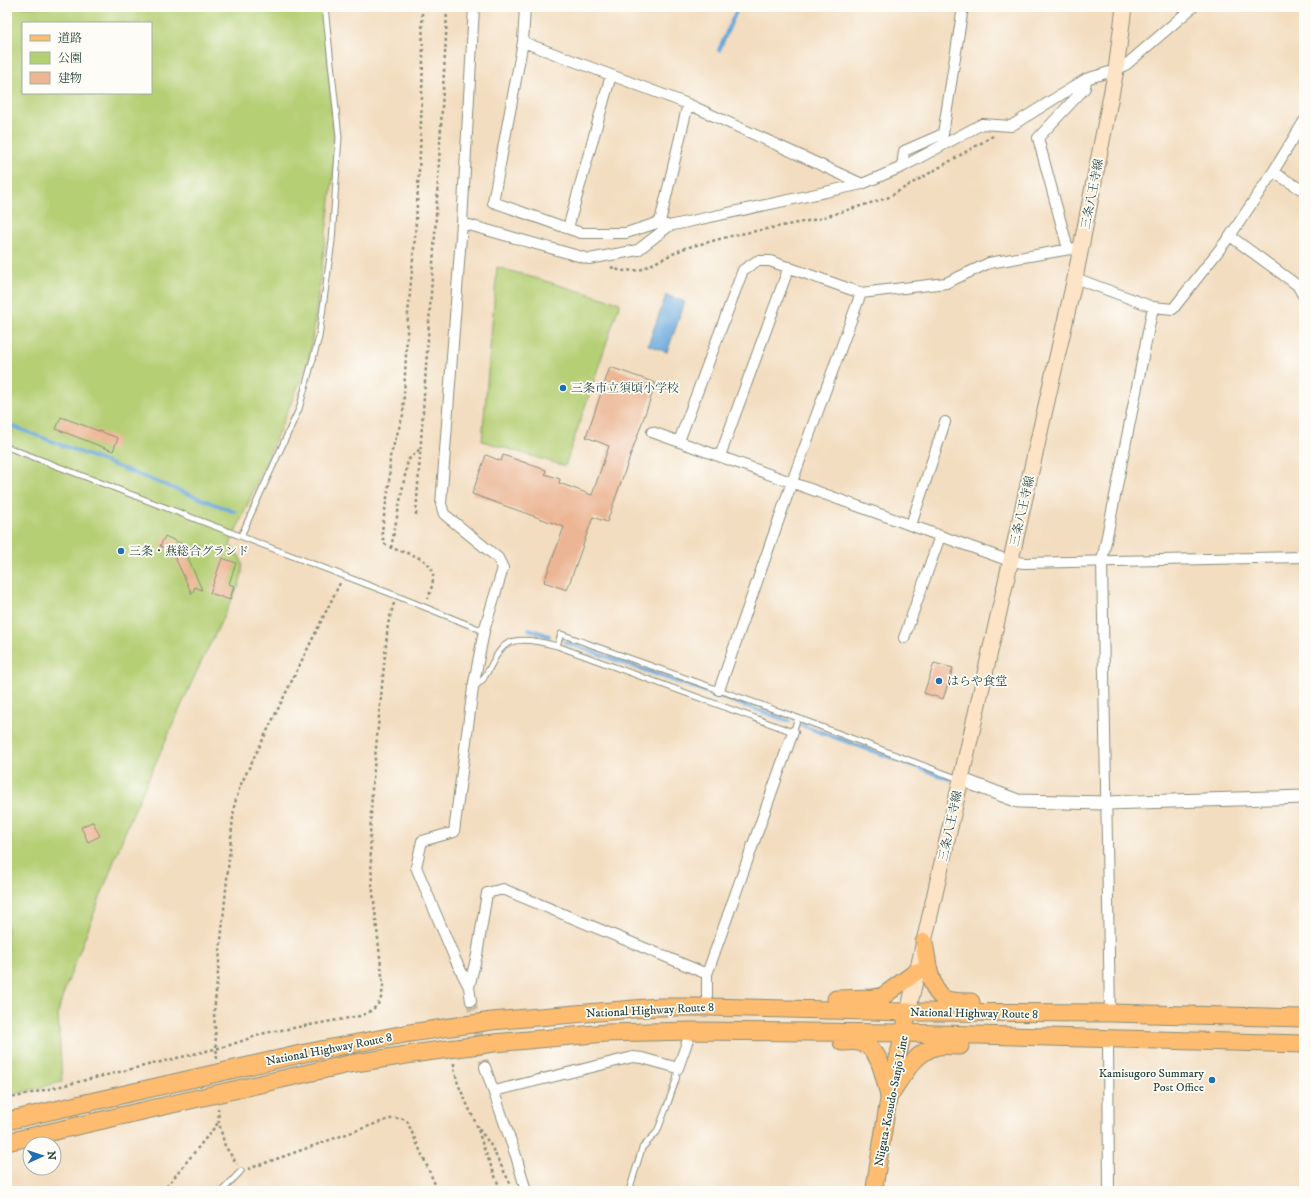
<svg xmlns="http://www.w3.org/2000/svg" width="1311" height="1198" font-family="'IM FELL DW Pica','Noto Serif JP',serif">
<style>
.green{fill:#b5cf75;stroke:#6a8654;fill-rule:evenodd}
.water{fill:#66a7da;stroke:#427287}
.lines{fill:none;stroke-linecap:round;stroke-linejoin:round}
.stream{stroke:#66a7da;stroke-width:4}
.building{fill:#ecb694}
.minor-tunnel{stroke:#c9bda4;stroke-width:10;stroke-dasharray:10 5;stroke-linecap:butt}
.service-casing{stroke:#898d7a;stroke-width:7}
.minor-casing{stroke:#898d7a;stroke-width:12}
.tertiary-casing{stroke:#898d7a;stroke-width:15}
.secondary-casing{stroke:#898d7a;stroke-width:17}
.primary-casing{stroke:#898d7a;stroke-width:18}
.trunk-casing{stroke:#898d7a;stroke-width:19}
.path{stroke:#898d7a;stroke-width:2.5;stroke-dasharray:3 3;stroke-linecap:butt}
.service{stroke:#fff;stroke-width:5}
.minor{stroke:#fff;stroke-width:10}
.tertiary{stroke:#fff;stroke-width:13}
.secondary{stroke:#fee4c6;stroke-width:15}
.primary{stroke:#fdbc70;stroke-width:16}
.trunk{stroke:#fdbc70;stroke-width:17}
.trunk-bridge-casing{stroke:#898d7a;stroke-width:19;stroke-linecap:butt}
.trunk-bridge{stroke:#fdbc70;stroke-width:17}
.poi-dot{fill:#1f6fb2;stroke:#fdfcf7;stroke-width:1.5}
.labels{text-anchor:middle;stroke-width:3.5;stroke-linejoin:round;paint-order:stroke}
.street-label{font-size:12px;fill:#1f3d34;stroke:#fdfcf7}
.poi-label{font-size:12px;fill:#1f3d34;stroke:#fdfcf7;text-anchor:start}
</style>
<rect width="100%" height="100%" fill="#fdfcf7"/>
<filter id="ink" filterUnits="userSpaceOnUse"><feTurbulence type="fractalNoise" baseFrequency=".025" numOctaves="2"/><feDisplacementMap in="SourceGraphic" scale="8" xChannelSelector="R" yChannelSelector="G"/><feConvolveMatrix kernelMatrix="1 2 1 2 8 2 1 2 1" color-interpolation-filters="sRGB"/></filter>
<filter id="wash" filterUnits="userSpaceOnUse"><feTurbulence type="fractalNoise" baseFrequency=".012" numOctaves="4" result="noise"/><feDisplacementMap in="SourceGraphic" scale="16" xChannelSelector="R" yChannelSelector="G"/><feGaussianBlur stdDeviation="0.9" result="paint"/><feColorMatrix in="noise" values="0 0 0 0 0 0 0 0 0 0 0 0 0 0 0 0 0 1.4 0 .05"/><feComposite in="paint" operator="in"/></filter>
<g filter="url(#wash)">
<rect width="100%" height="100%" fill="#f3ddc0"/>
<!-- green -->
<path class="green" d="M7,7H323L334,134L333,177L316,312L311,346L308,361L300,382L230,545C244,561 245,564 239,585L196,673L129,822L64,992L58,1012L62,1082L7,1096ZM23,23H151V93H23Z
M497,267L620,303L565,466L482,441Z"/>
<!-- water -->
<path class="water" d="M666,295L685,302L667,352L648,345Z"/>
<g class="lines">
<!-- stream -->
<path class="stream" d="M719,50L738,7
M7,424L235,512
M529,629L549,636
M565,642L789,721
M801,725L950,779"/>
</g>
<g id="blocks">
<!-- building -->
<path class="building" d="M610,367L656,383L607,522L593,517L567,590L544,582L564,527L472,494L486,455L501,461L503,455L546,470L545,474L560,479L559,483L592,495L609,446L586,437Z
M61,417L118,438L113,451L56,429Z
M165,536L182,544L202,590L195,587L192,594L172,551L160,546Z
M222,558L236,563L229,584L234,586L230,600L210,593Z
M934,663L953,668L943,699L924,693Z
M92,822H93L100,836L88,842L81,827Z"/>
</g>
</g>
<g filter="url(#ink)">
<use href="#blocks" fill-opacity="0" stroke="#898d7a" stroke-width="1"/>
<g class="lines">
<!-- minor-tunnel -->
<path class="minor-tunnel" d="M471,1001L485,1067"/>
<!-- service casing -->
<g class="service-casing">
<path id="service" d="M7,447L397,596L484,631
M241,536L299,409L319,337L332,241L339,137L325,7
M557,646L561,634L798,718L959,779
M474,687C478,684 483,681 485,676C491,667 495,655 503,647C514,635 543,642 557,646L793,732L798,718
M630,1188L637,1191
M222,1191L241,1171
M629,1191L642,1148L657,1132L667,1106L676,1080L678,1068"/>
</g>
<!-- minor casing -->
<g class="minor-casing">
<path id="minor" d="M525,7L523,42L493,202L581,233H626L660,222L669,226
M523,42L688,104L862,184
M902,167L904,151L943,134L963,7
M1273,172L1304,191
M660,222L688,104
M462,223L589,259L638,250L669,226L862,184L902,167L982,124L1011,126L1086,79L1116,70L1127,64L1193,7
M568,228L611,75
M1230,236L1297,285L1304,297
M1068,249L1038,138L1085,88L1086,79
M1075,278L1153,307L1173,309L1230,236L1273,172L1304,121
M652,432L1010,561L1024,563L1304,557
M679,441L743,270L757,261H770L861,293
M720,456L789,267
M911,525L945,422
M904,638L940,536
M719,690L792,482L861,293L946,283L989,263L1082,247
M469,987L477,955L487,893L503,889L707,974
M471,1001L469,987L455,959L416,867L422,841L454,832L473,688L484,631L503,568L498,558L444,514L441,504L462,223L474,7
M707,1007V974L793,732
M1110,1013L1102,561L1153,307
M1108,1039L1109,1191
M485,1067L516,1156L526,1191
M494,1091L633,1057L642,1058L678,1068L691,1031"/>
</g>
<!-- tertiary casing -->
<g class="tertiary-casing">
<path id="tertiary" d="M960,779L1018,801L1106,803L1304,797"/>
</g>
<!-- secondary casing -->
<g class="secondary-casing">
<path id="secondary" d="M908,1012L1075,278L1116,70L1124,7"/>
</g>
<!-- primary casing -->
<g class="primary-casing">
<path id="primary" d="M874,1191L889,1096L908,1012"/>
</g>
<!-- trunk casing -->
<g class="trunk-casing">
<path id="trunk" d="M924,942C927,957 929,989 943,998C950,1003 963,1001 971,1002
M836,999L873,998L883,996L916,972
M410,1033L492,1021L658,1007H707L908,1012L1110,1013L1304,1018
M842,1042C847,1042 853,1041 858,1042C881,1046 884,1078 889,1096
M419,1053L494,1043L606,1033L691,1031L903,1033L1304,1044
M889,1096C901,1078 915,1051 938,1046C945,1045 953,1046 960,1046"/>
</g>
<!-- path -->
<path class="path" d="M422,7L423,60L420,153L415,238L408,314L403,415L390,457L389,485L383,522L382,533L384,543C386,545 389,547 392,548C404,553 435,558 433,577C433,585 430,592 428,599
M611,267L621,271L640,270L685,248L735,235L818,219L887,198L993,136
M416,515L435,234L446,36L447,7
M391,548L408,460L421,448
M217,1059L214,1013L234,807L240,786L340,583
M454,1063V1068L458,1084L477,1126L483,1146L501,1191
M7,1099L227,1046L265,1033L360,1016C377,1009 382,1003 383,985L372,883L370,838L372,789L388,624L394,603
M218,1108L219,1123L225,1146L237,1164
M479,1129L490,1144L511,1185
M248,1169L389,1119L401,1118L407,1121L438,1191
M163,1191L218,1123"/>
<!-- service -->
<use href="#service" class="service"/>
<!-- minor -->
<use href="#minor" class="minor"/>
<!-- tertiary -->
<use href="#tertiary" class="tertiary"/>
<!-- secondary -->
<use href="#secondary" class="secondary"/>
<!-- primary -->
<use href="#primary" class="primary"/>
<!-- trunk -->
<use href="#trunk" class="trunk"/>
<!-- trunk-bridge casing -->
<g class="trunk-bridge-casing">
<path id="trunk-bridge" d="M7,1121L305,1053L410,1033
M7,1142L308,1073L349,1064L419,1053"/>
</g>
<!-- trunk-bridge -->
<use href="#trunk-bridge" class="trunk-bridge"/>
</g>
</g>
<!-- markers -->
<g class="poi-dot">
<circle cx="563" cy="388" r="4"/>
<circle cx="121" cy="551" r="4"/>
<circle cx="939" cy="681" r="4"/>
<circle cx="1212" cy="1080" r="4"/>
</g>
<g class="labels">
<!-- street labels -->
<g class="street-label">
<text transform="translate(1092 194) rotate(-79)" y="4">三条八王寺線</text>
<text transform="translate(1022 511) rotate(-77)" y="4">三条八王寺線</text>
<text transform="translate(950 826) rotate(-78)" y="4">三条八王寺線</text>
<text transform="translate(650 1010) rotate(-3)" y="4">National Highway Route 8</text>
<text transform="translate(974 1013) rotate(1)" y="4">National Highway Route 8</text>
<text transform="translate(329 1049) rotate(-11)" y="4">National Highway Route 8</text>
<text transform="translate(891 1101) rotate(-79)" y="4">Niigata-Kosudo-Sanjō Line</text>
</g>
<!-- poi labels -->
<g class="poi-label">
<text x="571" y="392">三条市立須頃小学校</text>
<text x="129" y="555">三条・燕総合グランド</text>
<text x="947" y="685">はらや食堂</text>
<text x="1204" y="1077" text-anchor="end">Kamisugoro Summary<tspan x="1204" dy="14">Post Office</tspan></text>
</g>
</g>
<!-- margin -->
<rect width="1311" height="1198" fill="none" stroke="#fdfcf7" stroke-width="24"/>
<!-- legend -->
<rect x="22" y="22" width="130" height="72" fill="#fdfcf7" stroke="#a4b0a9"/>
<rect x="30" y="35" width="20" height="6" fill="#fdbc70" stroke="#a4b0a9"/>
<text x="58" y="42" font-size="12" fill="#1f3d34">道路</text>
<rect x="30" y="52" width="20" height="12" fill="#b5cf75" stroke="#a4b0a9"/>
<text x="58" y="62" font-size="12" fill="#1f3d34">公園</text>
<rect x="30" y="72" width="20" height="12" fill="#ecb694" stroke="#a4b0a9"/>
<text x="58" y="82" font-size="12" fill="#1f3d34">建物</text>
<!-- north arrow -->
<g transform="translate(42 1156) rotate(87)"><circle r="19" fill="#fdfcf7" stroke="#a4b0a9"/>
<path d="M0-3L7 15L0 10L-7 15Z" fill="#1f6fb2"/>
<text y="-6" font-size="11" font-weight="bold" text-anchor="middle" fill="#1f3d34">N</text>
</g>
</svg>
